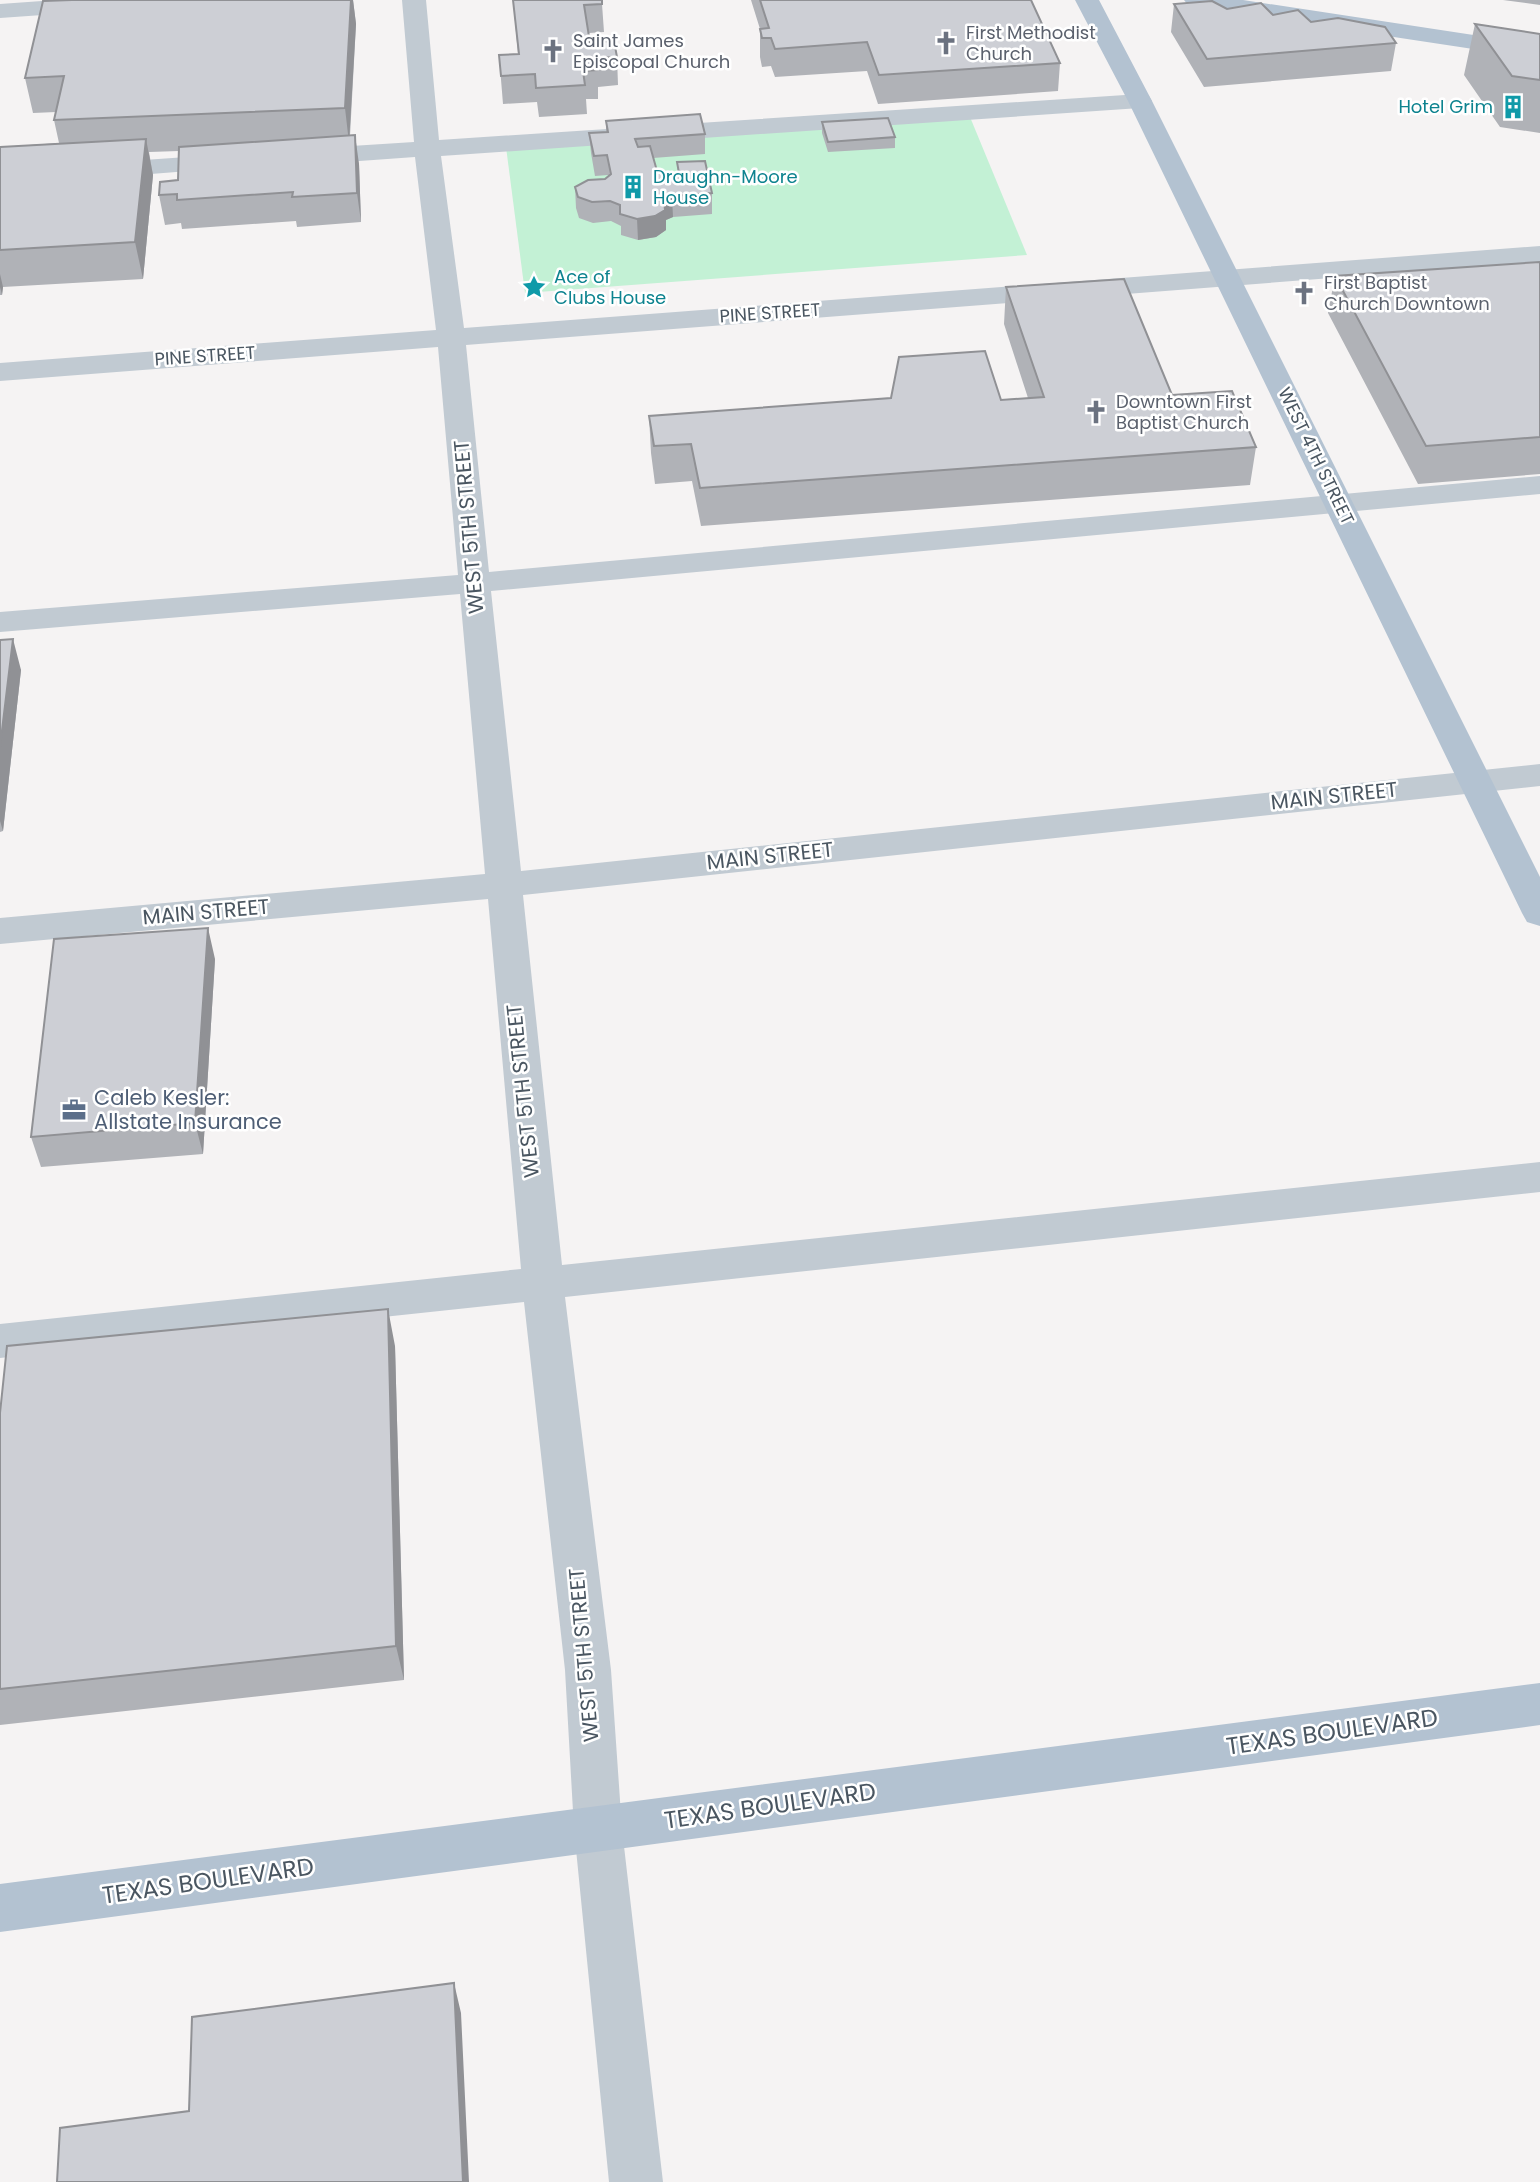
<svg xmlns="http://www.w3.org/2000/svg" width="1540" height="2182" font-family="Poppins,sans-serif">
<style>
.green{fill:#c3f1d5}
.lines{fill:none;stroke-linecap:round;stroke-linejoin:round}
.minor{fill:#c1cad2;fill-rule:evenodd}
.major{fill:#b3c2d1;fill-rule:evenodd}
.wall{fill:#b0b2b7}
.shaded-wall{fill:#909195}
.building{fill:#cdcfd5;stroke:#909195;stroke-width:2}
.labels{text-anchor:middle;stroke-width:5;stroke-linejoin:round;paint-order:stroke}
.far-worship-label{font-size:18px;fill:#5b616d;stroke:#fff;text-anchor:start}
.far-culture-label{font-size:18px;fill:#0d838f;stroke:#fff;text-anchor:start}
.far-street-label{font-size:18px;fill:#4a5661;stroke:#fff}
.street-label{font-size:21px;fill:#4a5661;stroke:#fff}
.service-label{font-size:21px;fill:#4e5e75;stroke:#fff;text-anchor:start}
.near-street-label{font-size:24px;fill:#4a5661;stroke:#fff}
</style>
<rect width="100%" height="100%" fill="#f5f3f3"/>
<!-- green -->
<path class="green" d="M970,117L1027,255L525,293L506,147Z"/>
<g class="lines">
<!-- minor -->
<path class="minor" d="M56,0H168L164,5L156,7L0,18V4Z
M402,0H426L439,140L1140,94L1149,96L1152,101L1149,106L1140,108L441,156L464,328L1540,246V262L466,345L489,572L1540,476V494L491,591L521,871L1540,764V786L523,895L562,1265L1540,1162V1192L565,1297L611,1670L622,1829L663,2182H609L574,1829L565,1670L524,1302L0,1358V1324L521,1269L488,899L0,944V918L485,874L460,594L0,632V612L458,575L438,347L0,381V363L436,330L415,157L304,165L295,162L291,157L295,152L304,149L414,142Z
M230,154L239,157L243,162L239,167L0,186V170Z"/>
<!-- major -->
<path class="major" d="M1075,0H1099L1152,101L1540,877V926L1527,922L1522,913L1128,101Z
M1184,0H1243L1540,45V59L1196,7L1188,5Z
M1540,1683V1725L0,1932V1884Z"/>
</g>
<!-- wall -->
<path class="wall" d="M72,0H353L356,24L350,136L359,164L361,222L297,227L296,221L182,229L181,223L165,225L159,195L178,180L179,151L149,152L153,175L143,279L3,287L2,295H0V147L59,143L54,120L56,112L33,113L25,78Z
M513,0L602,4L604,32L589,33L590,43L617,57L618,85L598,87V99H586L587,114L539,117L537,102L503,104L499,55L518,54Z
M751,0H1031L1060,63L1058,91L878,104L867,71L775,77L771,66L762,67L760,57V29Z
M1503,0H1540V5Z
M1174,4L1273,15L1311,22L1396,43L1391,71L1204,87L1171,32Z
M1475,24L1540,34V133L1500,127L1464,75Z
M606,121L705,134V154L653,158L657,171L666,174L678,173L677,162L712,193V214L673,217L666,220V230L656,237L638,240L621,235V226L611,221L593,223L579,218L576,208L575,187L605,179L608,176V175L595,176L591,153L589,133L606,132Z
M822,122L895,137V148L828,152L822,133Z
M1540,262V474L1418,484L1328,313L1335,276Z
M1006,287L1172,395L1256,447L1250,485L701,526L692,481L655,484L651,453L649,416L1028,398L1004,324Z
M0,640L21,670L3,831L0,832Z
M215,959L203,1154L41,1167L31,1137Z
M395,1346L404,1680L0,1725V1413Z"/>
<!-- shaded-wall -->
<path class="shaded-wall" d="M351,0H353L356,24L349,143L345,108Z
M355,135L359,164L361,222L357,193Z
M146,139L153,175L143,279L135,242Z
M672,196L673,217L666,220V230L656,237L638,240L637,219L664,199Z
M0,274L3,287L2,295L0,287Z
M13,639L21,670L3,831L0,821V747Z
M208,928L215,959L203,1154L195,1123Z
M388,1309L395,1346L404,1680L396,1646Z
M454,1983L461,2013L469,2182H463Z"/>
<!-- building -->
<path class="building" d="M72,0H351L345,108L54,120L64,76L25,78L43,1Z
M513,0H602V4L584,5L590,43L614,41L617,57L595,58L597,70L583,71L585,85L536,88L535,74L501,76L499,55L519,54Z
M760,0H1031L1060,63L879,75L867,42L775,49L771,38H762L760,29L769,28Z
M1212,1L1227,9L1261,3L1273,15L1298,10L1311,22L1338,18L1385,27L1396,43L1207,59L1174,4Z
M1475,24L1540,34V80L1512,76Z
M700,114L705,134L635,139L638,147L650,146L657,171L666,174L679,173L677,162L705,161L712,193L672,196L664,199L665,210L655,216L637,219L620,214V205L610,201L592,202L578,197L575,187L588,180L605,179L611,174L607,155L594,156L589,133L608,132L606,121Z
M888,118L895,137L828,142L822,122Z
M355,135L357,193L292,197L293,192L177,200V194L159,195L160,182L178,180L179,147Z
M146,139L135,242L0,250V147Z
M1540,262V437L1426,446L1335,276Z
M1124,279L1172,395L1232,391L1256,447L700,488L691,444L654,446L649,416L891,398L899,357L985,351L1001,400L1044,397L1006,287Z
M13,639L0,747V640Z
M208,928L195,1123L31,1137L54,939Z
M388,1309L396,1646L0,1689V1413L7,1346Z
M454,1983L463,2182H57L60,2128L189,2111L192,2017Z"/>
<!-- icons -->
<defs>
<g id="church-bare" transform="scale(1.89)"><path d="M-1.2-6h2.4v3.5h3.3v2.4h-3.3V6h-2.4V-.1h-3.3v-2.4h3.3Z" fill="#6b7280" stroke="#fff" stroke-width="2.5" paint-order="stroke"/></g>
<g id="building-bare" transform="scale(1.89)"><path d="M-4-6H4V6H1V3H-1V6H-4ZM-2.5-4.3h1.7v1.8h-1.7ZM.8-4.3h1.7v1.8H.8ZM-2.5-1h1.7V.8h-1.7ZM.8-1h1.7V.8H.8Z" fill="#0f9aa8" stroke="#fff" stroke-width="2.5" paint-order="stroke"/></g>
<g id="sight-bare" transform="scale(1.89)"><path d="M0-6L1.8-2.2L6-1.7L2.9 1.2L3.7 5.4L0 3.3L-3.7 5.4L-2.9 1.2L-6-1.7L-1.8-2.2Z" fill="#0f9aa8" stroke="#fff" stroke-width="2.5" paint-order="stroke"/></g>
<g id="office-bare" transform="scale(1.89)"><path d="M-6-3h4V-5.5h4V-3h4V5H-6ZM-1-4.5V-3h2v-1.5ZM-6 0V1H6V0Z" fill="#5c6f8a" stroke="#fff" stroke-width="2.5" paint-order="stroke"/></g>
</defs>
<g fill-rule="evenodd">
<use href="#church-bare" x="946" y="43"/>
<use href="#church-bare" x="553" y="51"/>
<use href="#building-bare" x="1513" y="107"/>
<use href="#building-bare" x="633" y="187"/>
<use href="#sight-bare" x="534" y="287"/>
<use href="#church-bare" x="1304" y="293"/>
<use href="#church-bare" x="1096" y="412"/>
<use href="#office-bare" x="74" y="1110"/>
</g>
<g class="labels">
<!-- far-worship labels -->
<g class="far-worship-label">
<text x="966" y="39">First Methodist<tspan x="966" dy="21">Church</tspan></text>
<text x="573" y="47">Saint James<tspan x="573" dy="21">Episcopal Church</tspan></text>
<text x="1324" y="289">First Baptist<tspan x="1324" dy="21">Church Downtown</tspan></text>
<text x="1116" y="408">Downtown First<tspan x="1116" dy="21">Baptist Church</tspan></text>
</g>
<!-- far-culture labels -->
<g class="far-culture-label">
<text x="1493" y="113" text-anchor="end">Hotel Grim</text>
<text x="653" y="183">Draughn-Moore<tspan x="653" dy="21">House</tspan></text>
<text x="554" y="283">Ace of<tspan x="554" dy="21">Clubs House</tspan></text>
</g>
<!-- far-street labels -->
<g class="far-street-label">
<text transform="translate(770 313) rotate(-4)" y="6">PINE STREET</text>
<text transform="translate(205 356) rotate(-4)" y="6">PINE STREET</text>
<text transform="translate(1316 456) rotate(64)" y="6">WEST 4TH STREET</text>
</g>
<!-- street labels -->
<g class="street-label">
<text transform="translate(469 527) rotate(-95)" y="7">WEST 5TH STREET</text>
<text transform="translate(1334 796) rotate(-6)" y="7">MAIN STREET</text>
<text transform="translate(770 856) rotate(-6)" y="7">MAIN STREET</text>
<text transform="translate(206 912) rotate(-5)" y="7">MAIN STREET</text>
<text transform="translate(523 1091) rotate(-96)" y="7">WEST 5TH STREET</text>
<text transform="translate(584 1655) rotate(-95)" y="7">WEST 5TH STREET</text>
</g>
<!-- service labels -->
<g class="service-label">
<text x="94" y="1105">Caleb Kesler:<tspan x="94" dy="24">Allstate Insurance</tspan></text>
</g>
<!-- near-street labels -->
<g class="near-street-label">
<text transform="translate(1332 1732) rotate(-8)" y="8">TEXAS BOULEVARD</text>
<text transform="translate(770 1806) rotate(-8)" y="8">TEXAS BOULEVARD</text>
<text transform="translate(208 1881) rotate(-8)" y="8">TEXAS BOULEVARD</text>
</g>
</g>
</svg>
